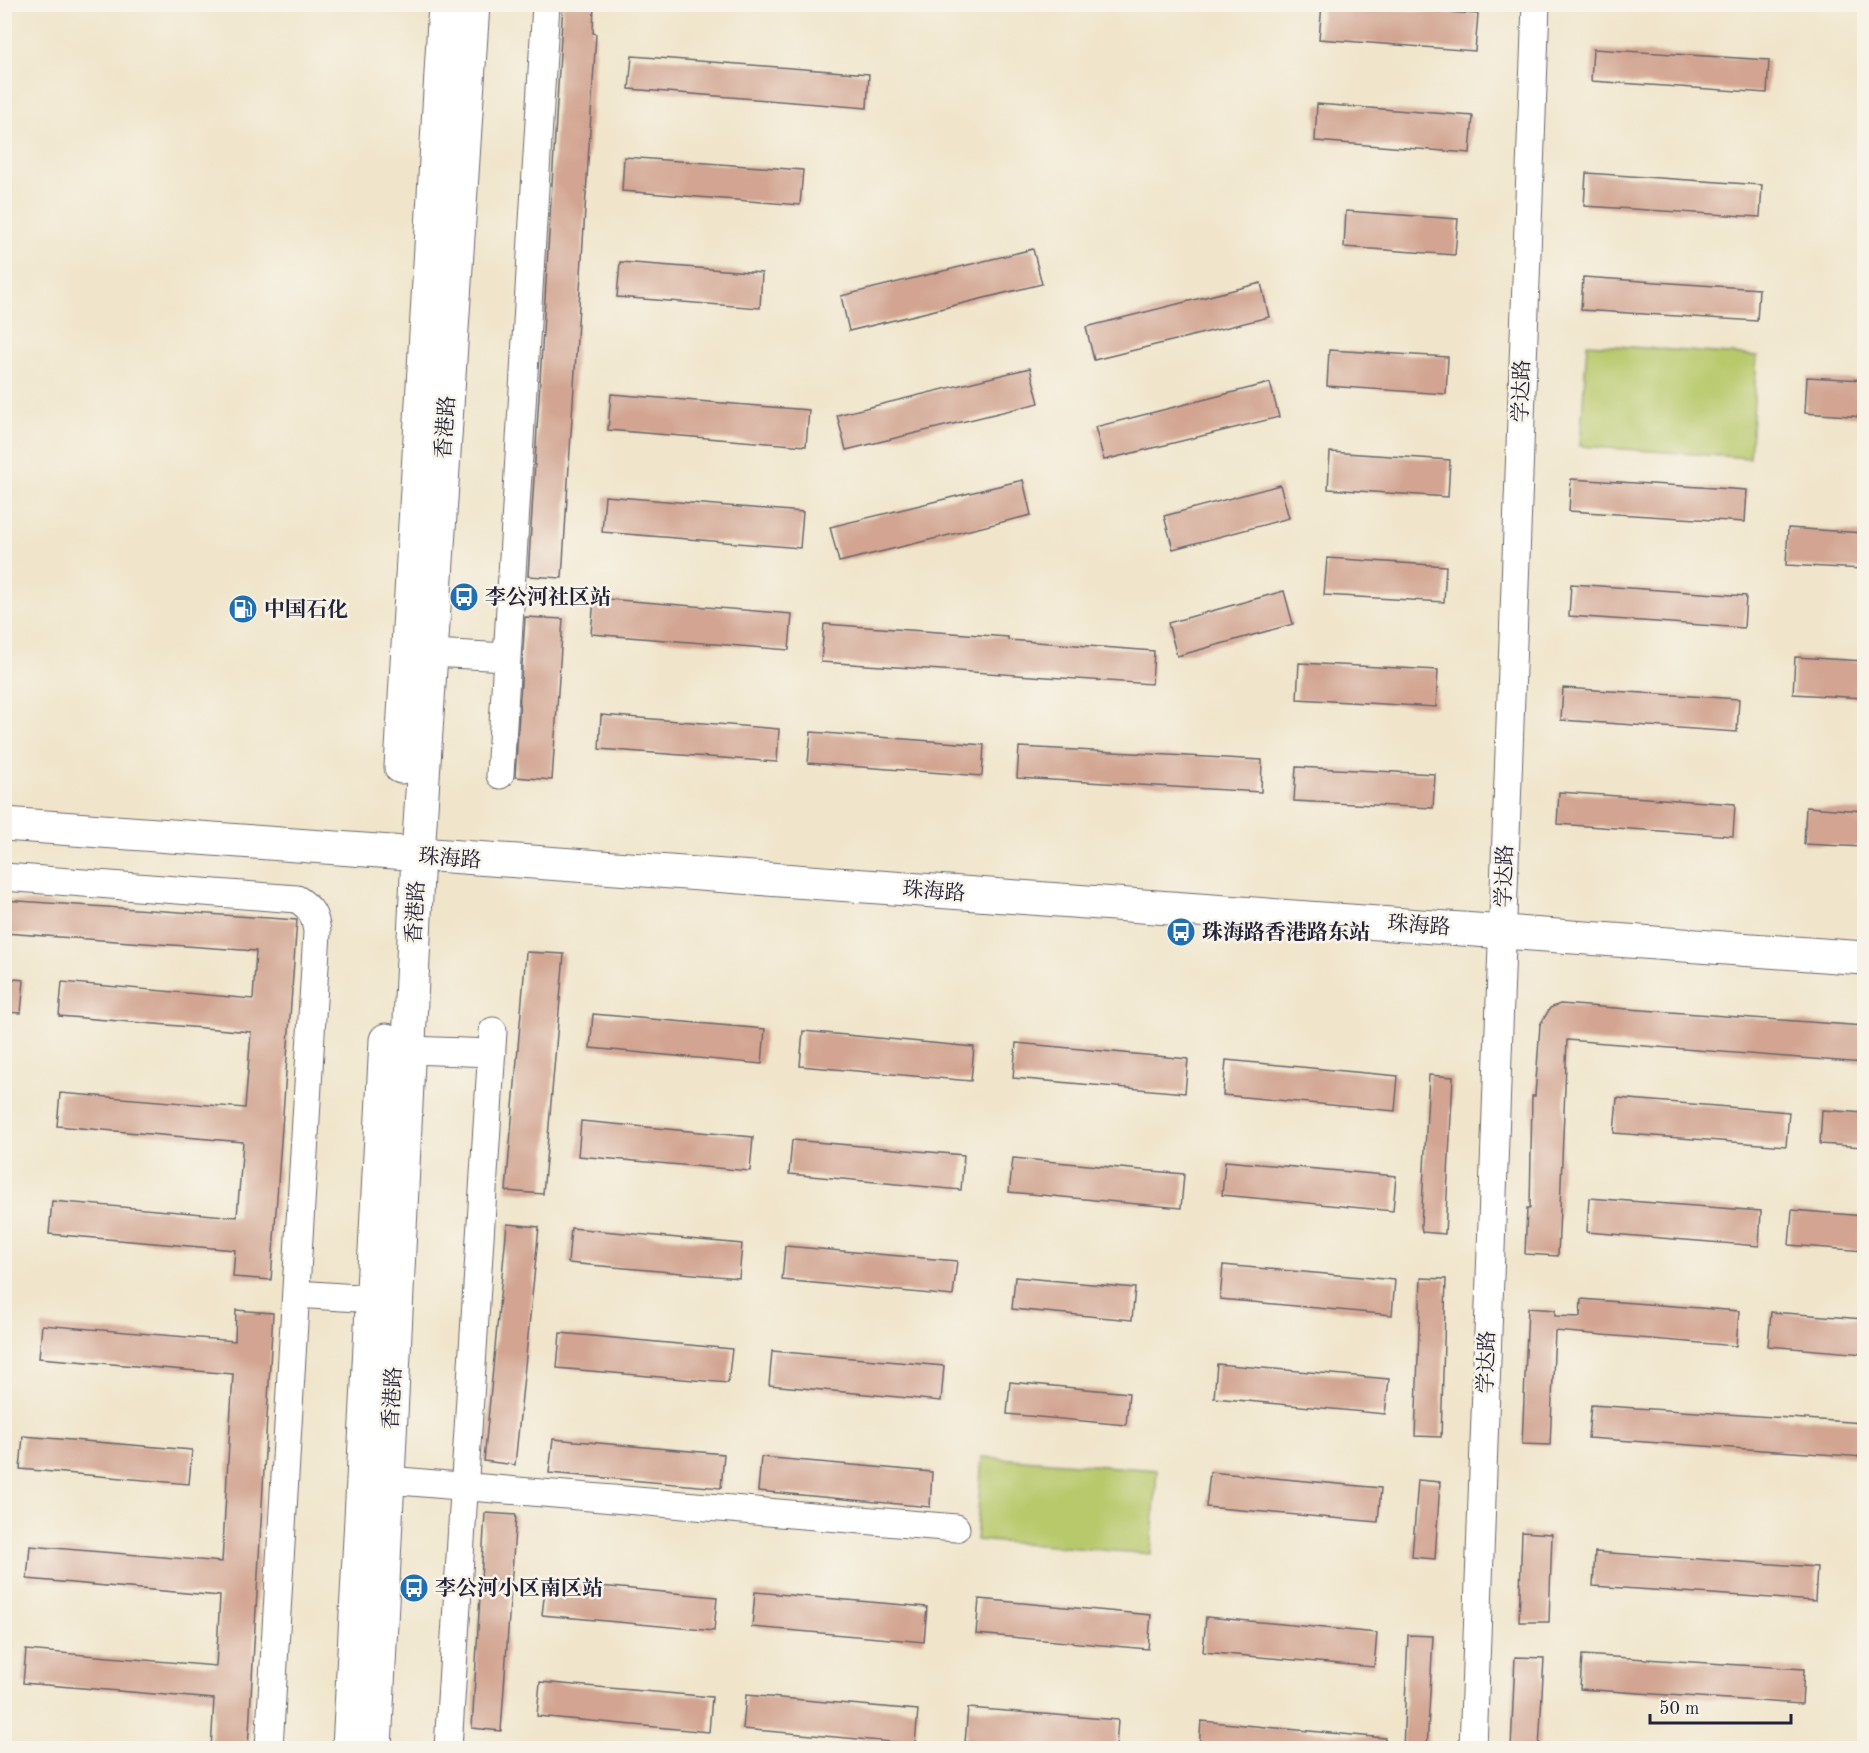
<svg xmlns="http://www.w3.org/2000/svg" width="1869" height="1753" font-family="'Old Standard TT','Noto Serif SC',serif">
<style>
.green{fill:#b8c96c;stroke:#6d7654;stroke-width:1.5}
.building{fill:#d2a491}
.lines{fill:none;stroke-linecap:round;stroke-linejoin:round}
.minor-casing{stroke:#6a666d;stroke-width:29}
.major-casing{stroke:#6a666d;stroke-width:35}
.minor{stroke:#fff;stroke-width:27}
.major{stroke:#fff;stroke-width:33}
.labels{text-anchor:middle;stroke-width:5;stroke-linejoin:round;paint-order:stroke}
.street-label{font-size:21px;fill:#22223b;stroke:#f7f3e8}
.poi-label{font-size:21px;font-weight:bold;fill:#22223b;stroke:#f7f3e8;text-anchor:start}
</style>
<rect width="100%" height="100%" fill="#f7f3e8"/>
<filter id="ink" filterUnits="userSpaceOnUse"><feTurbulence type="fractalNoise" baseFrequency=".0167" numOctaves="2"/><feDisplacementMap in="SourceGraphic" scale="12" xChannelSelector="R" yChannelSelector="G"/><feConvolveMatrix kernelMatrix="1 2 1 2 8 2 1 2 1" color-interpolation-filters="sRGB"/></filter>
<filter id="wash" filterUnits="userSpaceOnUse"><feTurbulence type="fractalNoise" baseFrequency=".008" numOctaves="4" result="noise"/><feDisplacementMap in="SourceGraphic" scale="24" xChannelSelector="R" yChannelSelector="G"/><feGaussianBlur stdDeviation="1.35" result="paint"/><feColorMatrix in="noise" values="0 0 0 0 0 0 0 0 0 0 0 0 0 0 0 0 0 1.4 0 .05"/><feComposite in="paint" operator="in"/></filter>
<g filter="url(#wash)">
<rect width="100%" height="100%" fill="#f0e5cb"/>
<!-- green -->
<path class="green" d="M1587,344L1757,356L1750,458L1580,446Z
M982,1457L1157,1470L1151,1554L976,1540Z"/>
<g id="blocks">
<!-- building -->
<path class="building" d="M563,4H594L593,33L596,34L562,578L528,576Z
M1322,4L1478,14L1475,51L1319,39Z
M1593,49L1769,60L1767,93L1591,81Z
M632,56L869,74L867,108L629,89Z
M1317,104L1473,116L1470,153L1315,141Z
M624,157L803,170L800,205L622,191Z
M1586,173L1762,185L1760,217L1584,206Z
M1346,211L1458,219L1455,255L1344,247Z
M1033,249L1042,284L849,331L841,296Z
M620,262L762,273L760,308L617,297Z
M1583,277L1759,289L1757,321L1581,310Z
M1261,283L1269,317L1094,360L1086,327Z
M1329,350L1448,357L1446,394L1327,386Z
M1030,368L1039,403L846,450L837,415Z
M1807,377L1864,380V417L1805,413Z
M1270,383L1279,417L1104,460L1095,427Z
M611,394L809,410L806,446L608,430Z
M1330,452L1450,460L1448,497L1328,489Z
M1571,479L1747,490L1745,522L1569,511Z
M1023,480L1031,515L839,562L830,527Z
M1280,485L1289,518L1173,549L1164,516Z
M605,496L803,512L800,548L602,532Z
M1788,528L1864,533V569L1786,565Z
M1327,558L1446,566L1444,602L1324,595Z
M1571,584L1746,596L1744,628L1569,616Z
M1284,591L1293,624L1177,656L1168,623Z
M594,598L792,614L789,650L591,634Z
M525,617L563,619L552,780L515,777Z
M824,624L1008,637V640L1154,651L1152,684L821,662Z
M1795,657L1864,661V698L1793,694Z
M1299,663L1438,670L1436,707L1297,699Z
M1563,688L1739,699L1737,732L1561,720Z
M601,715L779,729L777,762L599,749Z
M811,732L984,745L982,776L808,763Z
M1019,747L1262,760L1261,792L1017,778Z
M1296,767L1435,774L1433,808L1294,801Z
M1559,792L1735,804L1733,836L1557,824Z
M1806,807L1864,811V847L1804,844Z
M4,900L297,920L271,1280L233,1277L235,1250L49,1234L52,1201L237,1217L243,1142L57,1126L60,1093L245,1108L251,1032L59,1016L62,982L253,999L256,951L4,933Z
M526,952L564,954L543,1194L506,1191Z
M4,978L24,980L21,1013L4,1012Z
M1560,1004L1864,1026V1063L1567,1040L1558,1256L1525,1254L1527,1208H1530L1532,1096H1535L1540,1025L1550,1008Z
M593,1014L765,1029L762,1064L590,1048Z
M803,1031L974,1047L971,1081L800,1066Z
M1016,1043L1188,1059L1185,1093L1013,1078Z
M1226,1060L1398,1076L1395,1111L1223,1095Z
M1429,1075L1453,1077L1445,1234L1422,1232L1421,1225Z
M1617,1098L1789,1112L1786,1146L1614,1133Z
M1822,1110L1864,1113V1147L1820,1144Z
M581,1121L753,1137L750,1171L578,1156Z
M792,1140L964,1155L961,1190L789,1174Z
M1013,1158L1184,1174L1181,1208L1009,1192Z
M1225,1161L1396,1176L1393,1211L1222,1195Z
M1589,1198L1761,1211L1759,1246L1587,1232Z
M1792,1210L1864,1216V1251L1789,1245Z
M507,1224L539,1227L515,1465L484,1461Z
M571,1228L742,1244L739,1278L568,1263Z
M785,1246L957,1261L953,1296L782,1280Z
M1223,1265L1395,1280L1392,1315L1220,1299Z
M1015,1277L1135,1288L1132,1320L1012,1309Z
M1421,1278L1446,1279L1441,1437L1415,1436Z
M1581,1299L1739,1311L1736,1346L1555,1331L1550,1445L1522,1444L1528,1308L1555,1310V1316L1580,1317Z
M236,1310L273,1313L248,1749H211L214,1699L23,1683L26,1650L216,1666L220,1596L27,1579L30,1546L222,1562L233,1374L39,1358L42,1325L235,1341Z
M1771,1312L1864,1319V1354L1768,1346Z
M560,1333L732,1349L728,1383L557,1368Z
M772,1351L944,1366L941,1401L769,1385Z
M1217,1364L1389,1379L1385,1414L1214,1398Z
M1010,1382L1129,1393L1126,1425L1007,1414Z
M1591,1405L1864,1423V1457L1588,1438Z
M23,1436L192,1450L189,1484L20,1469Z
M553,1439L724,1454L721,1488L549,1473Z
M761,1457L932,1472L930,1507L758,1491Z
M1210,1472L1381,1488L1378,1522L1206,1507Z
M1418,1480L1440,1482L1435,1559L1412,1557Z
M485,1513L516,1515L501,1731L472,1728Z
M1522,1532L1552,1534L1549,1622H1519Z
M1595,1552L1817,1567L1815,1601L1593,1586Z
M546,1581L717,1597L714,1631L542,1615Z
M755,1592L927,1607L924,1642L752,1627Z
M979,1599L1151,1615L1148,1649L976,1634Z
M1206,1617L1377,1633L1374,1667L1203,1652Z
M1408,1635L1433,1636L1427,1749H1403Z
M1582,1655L1804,1669L1802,1704L1580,1689Z
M1515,1657L1544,1658L1539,1749H1511Z
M540,1682L712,1697L709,1732L537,1716Z
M746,1695L918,1710L915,1744L743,1729Z
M968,1708L1118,1720L1116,1749H1050L965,1742Z
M1201,1721L1385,1738V1749H1199Z"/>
</g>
</g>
<g filter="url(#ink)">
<use href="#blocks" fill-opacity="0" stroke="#6a666d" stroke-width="1.5"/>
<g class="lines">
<!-- minor casing -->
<g class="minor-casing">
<path id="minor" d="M431,653L507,657
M500,775L546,4
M4,877L297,899C311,908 315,915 317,932L269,1748
M409,1050L492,1053
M296,1294L373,1299
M388,1480L956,1528
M448,1748L493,1031
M1473,1748L1536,4"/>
</g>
<!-- major casing -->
<g class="major-casing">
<path id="major" d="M401,767L445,4
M4,824L1864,958
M349,1748L386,1040
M375,1748L418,855L473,4"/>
</g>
<!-- minor -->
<use href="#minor" class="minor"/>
<!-- major -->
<use href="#major" class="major"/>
</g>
</g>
<!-- icons -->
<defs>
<g id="bus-disc" transform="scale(1.5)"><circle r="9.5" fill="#1f6fb2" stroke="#f7f3e8"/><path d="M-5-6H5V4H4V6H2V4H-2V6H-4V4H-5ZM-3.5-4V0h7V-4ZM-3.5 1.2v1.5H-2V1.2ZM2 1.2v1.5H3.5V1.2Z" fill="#fff"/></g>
<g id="fuel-disc" transform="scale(1.5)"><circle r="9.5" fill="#1f6fb2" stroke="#f7f3e8"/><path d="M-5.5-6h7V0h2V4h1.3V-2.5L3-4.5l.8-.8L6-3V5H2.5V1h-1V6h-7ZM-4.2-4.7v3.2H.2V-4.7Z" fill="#fff"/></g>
</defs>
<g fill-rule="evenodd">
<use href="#bus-disc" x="464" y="597"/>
<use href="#fuel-disc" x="243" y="609"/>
<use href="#bus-disc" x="1181" y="932"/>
<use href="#bus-disc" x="414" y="1588"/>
</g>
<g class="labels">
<!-- street labels -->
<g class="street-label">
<text transform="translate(1521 391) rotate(-88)" y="7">学达路</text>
<text transform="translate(445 427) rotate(-86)" y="7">香港路</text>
<text transform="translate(450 858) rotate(4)" y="7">珠海路</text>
<text transform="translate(1504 876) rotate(-88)" y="7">学达路</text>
<text transform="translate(934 891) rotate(4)" y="7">珠海路</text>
<text transform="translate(415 912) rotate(-87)" y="7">香港路</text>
<text transform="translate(1419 925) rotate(4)" y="7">珠海路</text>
<text transform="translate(1486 1362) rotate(-88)" y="7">学达路</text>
<text transform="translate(392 1398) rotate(-87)" y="7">香港路</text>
</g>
<!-- poi labels -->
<g class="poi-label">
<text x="485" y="604">李公河社区站</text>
<text x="264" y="616">中国石化</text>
<text x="1202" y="939">珠海路香港路东站</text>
<text x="435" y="1595">李公河小区南区站</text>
</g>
</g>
<!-- margin -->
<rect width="1869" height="1753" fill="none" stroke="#f7f3e8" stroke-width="24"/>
<!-- scale -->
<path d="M1650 1714v9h141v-9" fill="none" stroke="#22223b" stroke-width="3"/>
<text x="1659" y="1714" font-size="18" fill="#22223b" stroke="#f7f3e8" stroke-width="4.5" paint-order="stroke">50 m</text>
</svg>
